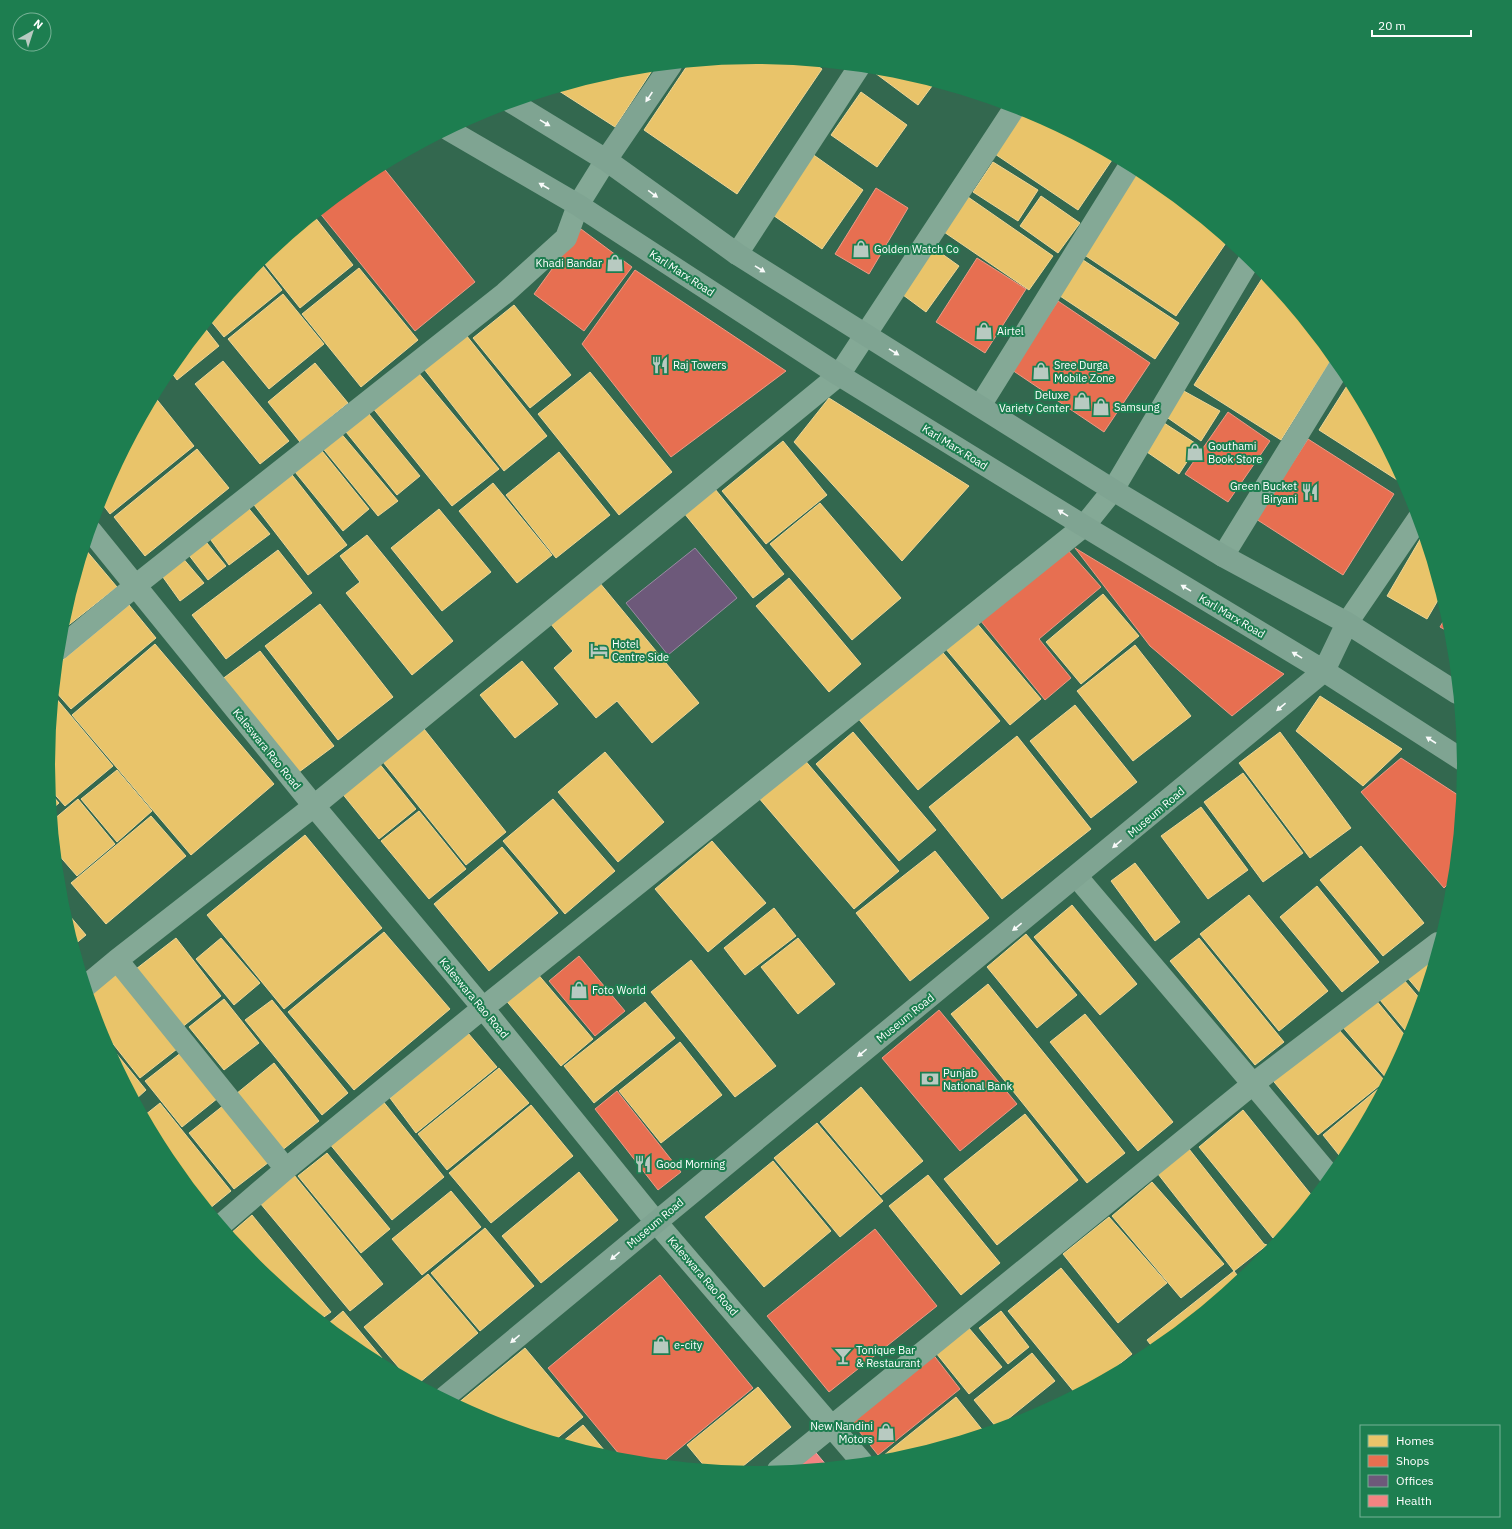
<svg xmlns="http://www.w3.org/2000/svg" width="1512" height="1529" font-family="'IBM Plex Sans',sans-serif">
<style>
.homes{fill:#e9c46a;stroke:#f0d697}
.shops{fill:#e76f51;stroke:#ee9a85}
.offices{fill:#6d597a;stroke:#998ba2}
.health{fill:#f28482;stroke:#f6a9a8}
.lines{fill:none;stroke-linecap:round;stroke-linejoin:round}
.street{stroke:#84a996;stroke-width:22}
.secondary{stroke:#7fa492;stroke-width:22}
.oneway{fill:#f9fafa}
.labels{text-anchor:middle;stroke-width:4;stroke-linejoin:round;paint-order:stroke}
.poi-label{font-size:11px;fill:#fff;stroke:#1d7e50;text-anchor:start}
.street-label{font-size:11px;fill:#fff;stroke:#1d7e50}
</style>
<rect width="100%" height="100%" fill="#33684f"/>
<!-- homes -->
<path class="homes" d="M756,57L812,62L822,69L737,194L644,130L689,63Z
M655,66L615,127L556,89L618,70Z
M867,67L894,70L935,82L918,105Z
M861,92L907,125L877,167L831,135Z
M1021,109L1027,110L1114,157L1078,210L992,152Z
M808,151L863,190L822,249L767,211Z
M993,162L1038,190L1018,221L973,192Z
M1139,170L1150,176L1228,240L1176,316L1083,254Z
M1041,196L1080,223L1058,253L1020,226Z
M968,197L1053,256L1029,290L944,232Z
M314,216L353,265L300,308L261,259Z
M931,246L959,266L926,312L899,292Z
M1080,258L1179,323L1155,359L1057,294Z
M259,261L282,290L224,337L210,320Z
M359,268L418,340L361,387L302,314Z
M1265,274L1333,357L1281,440L1194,385Z
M283,294L324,344L269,389L228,339Z
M514,305L571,375L530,408L473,338Z
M204,327L219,346L177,380L169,369Z
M466,335L547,436L504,471L424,369Z
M223,361L289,441L260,464L195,384Z
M315,363L348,403L300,442L268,402Z
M417,371L499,469L452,506L372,407Z
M590,372L672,472L619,515L538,414Z
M1350,381L1405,484V485L1319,430Z
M1182,390L1220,411L1201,441L1165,416Z
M154,396L194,446L110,514L100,501L102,493Z
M829,398L969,486L902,561L794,442Z
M364,408L420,476L397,495L342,427Z
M1161,421L1198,445L1179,474L1144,450Z
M339,431L398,501L378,516L321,446Z
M783,441L827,495L766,544L722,491Z
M318,446L369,509L343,531L291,467Z
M197,449L229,488L145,556L114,517Z
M559,452L610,515L556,558L506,495Z
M289,471L347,545L308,575L251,501Z
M493,483L552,555L517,583L459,511Z
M715,489L784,574L753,598L684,513Z
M820,503L901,598L852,640L770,544Z
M245,504L270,534L229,565L208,536Z
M439,509L491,572L442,611L391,548Z
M367,535L453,641L412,675L346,593L360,582L340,556Z
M1422,536L1441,595L1427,619L1387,596Z
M202,537L226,566L208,580L185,550Z
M85,549L117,587L61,631L62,626Z
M278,550L312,593L226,659L192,615Z
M181,556L204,583L180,601L160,573Z
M789,578L861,664L829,692L756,606Z
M599,582L699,703L652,743L617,701L596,718L554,668L573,651L550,623Z
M1103,594L1139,636L1081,684L1046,642Z
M320,604L393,697L338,740L265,646Z
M129,605L156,638L71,709L55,691L58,664Z
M975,621L1041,699L1010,725L945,648Z
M155,644L274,784L191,855L72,715Z
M1135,645L1191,716L1133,761L1077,691Z
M939,648L1000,721L918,790L857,717Z
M260,651L334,746L295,775L221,680Z
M522,661L558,704L515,738L480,695Z
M1320,696L1402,749L1363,786L1296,731Z
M55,697L113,766L65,806L50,789L48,764Z
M1075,705L1137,782L1091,818L1030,741Z
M424,729L506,832L466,865L383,762Z
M853,732L936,830L899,861L816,764Z
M1280,732L1351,828L1310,858L1239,763Z
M1017,736L1091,829L1002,899L929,807Z
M605,752L664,822L618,862L558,792Z
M803,758L899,871L854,909L758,797Z
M378,762L416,809L379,839L341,792Z
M117,770L152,811L117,842L81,799Z
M1243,773L1303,853L1263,882L1204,802Z
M51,794L59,803L52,809Z
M78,799L115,844L77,876L57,853L53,820Z
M553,799L615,871L565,914L503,841Z
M1201,807L1248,870L1208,899L1161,836Z
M419,811L466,869L429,899L381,841Z
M151,816L186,856L106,924L71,883Z
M305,835L382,928L284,1009L207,915Z
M712,841L766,903L708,952L655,889Z
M1361,846L1424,923L1383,956L1320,880Z
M502,847L558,913L489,971L434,904Z
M935,851L989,918L910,981L856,913Z
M1135,863L1180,922L1155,941L1111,881Z
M1317,886L1379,962L1342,992L1280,917Z
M1249,895L1328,991L1279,1031L1200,934Z
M1072,905L1137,984L1100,1015L1034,937Z
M63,908L86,935L74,945Z
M774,908L796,936L745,975L724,948Z
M384,932L450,1009L354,1090L288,1012Z
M1026,934L1077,995L1037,1028L987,967Z
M176,938L221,996L181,1028L136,969Z
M221,938L260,983L234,1005L196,959Z
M798,938L835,984L798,1014L761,967Z
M1199,938L1284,1042L1255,1065L1170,961Z
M1435,955L1422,995L1406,976Z
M691,960L776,1066L735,1097L651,992Z
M117,972L177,1049L140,1078L99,1026L89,993Z
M536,972L593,1039L561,1066L504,998Z
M1404,980L1421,1000L1410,1036L1380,1000Z
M988,984L1125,1153L1087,1183L951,1014Z
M224,999L259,1043L224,1070L189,1027Z
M1375,999L1408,1039L1387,1079L1341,1025Z
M272,1000L348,1093L322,1115L245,1020Z
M645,1002L675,1038L594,1103L564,1066Z
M1085,1014L1173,1122L1138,1151L1050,1042Z
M1338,1029L1385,1081L1318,1135L1270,1077Z
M468,1033L497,1067L416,1133L390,1098Z
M102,1036L146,1090L136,1099Z
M680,1042L722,1095L661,1143L619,1091Z
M182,1052L218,1098L182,1127L145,1081Z
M274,1063L319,1121L281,1151L236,1094Z
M499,1068L529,1103L447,1170L418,1134Z
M861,1087L923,1161L881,1195L820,1122Z
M1378,1089L1380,1092L1343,1160L1323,1135Z
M382,1100L444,1177L392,1220L329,1143Z
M160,1103L231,1191L209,1209L167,1158L145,1115Z
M224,1105L269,1162L234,1189L189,1133Z
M531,1105L573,1156L491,1223L449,1173Z
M1243,1110L1313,1197L1289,1226L1273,1238L1199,1147Z
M1025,1114L1078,1180L997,1245L944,1179Z
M817,1123L883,1201L840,1237L774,1158Z
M1189,1149L1264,1244L1267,1245L1234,1271L1158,1174Z
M327,1153L390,1229L361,1253L298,1176Z
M773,1161L831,1231L764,1287L705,1217Z
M579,1172L618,1220L541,1283L502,1236Z
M294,1175L383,1284L350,1311L260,1203Z
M928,1175L1000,1263L961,1295L889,1206Z
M1152,1182L1224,1264L1181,1298L1112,1216Z
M451,1191L481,1227L422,1275L392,1239Z
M252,1215L331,1312L321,1319L255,1265L230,1234Z
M1109,1217L1167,1283L1118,1323L1063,1254Z
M485,1228L534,1286L480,1331L431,1273Z
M1061,1268L1132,1354L1101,1379L1075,1393L1008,1311Z
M1234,1271L1240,1279L1154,1349L1147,1340Z
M428,1274L478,1333L419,1383L406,1376L364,1327Z
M343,1311L382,1358L378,1361L362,1353L328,1324Z
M1001,1311L1029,1347L1008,1364L979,1328Z
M968,1327L1002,1367L969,1394L936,1353Z
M525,1348L583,1417L555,1440L485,1419L457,1404Z
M1032,1353L1055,1381L997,1428L974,1400Z
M758,1387L791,1427L737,1471L706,1468L687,1445Z
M956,1397L984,1432L894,1459L885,1460L883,1456Z
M583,1425L610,1457L562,1442Z"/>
<!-- shops -->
<path class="shops" d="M382,166L475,282L415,331L319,212L363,176Z
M876,188L908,208L869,274L835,254Z
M581,229L632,267L584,331L534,294Z
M977,258L1026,289L985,353L936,322Z
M635,270L786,371L671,457L582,344Z
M1058,301L1150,363L1104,432L1012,370Z
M1228,412L1270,441L1228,502L1185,474Z
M1308,439L1394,494L1343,575L1256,519Z
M1066,548L1101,587L1039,639L1071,678L1045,700L980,620Z
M1075,548L1284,674L1232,716L1150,646Z
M1447,615L1450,627L1451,633L1440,627Z
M1401,758L1461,797L1453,879L1444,888L1361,792Z
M579,956L625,1011L595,1036L549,981Z
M939,1010L1017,1104L960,1151L882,1058Z
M617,1091L681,1172L658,1190L595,1109Z
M875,1229L937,1306L829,1392L767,1316Z
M660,1275L753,1388L662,1463L624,1460L548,1368Z
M932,1353L960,1389L878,1455L851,1421Z"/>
<!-- offices -->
<path class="offices" d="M695,548L737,598L668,655L626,603Z"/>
<!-- health -->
<path class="health" d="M812,1448L827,1466L786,1470Z"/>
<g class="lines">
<!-- street -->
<path class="street" d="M737,254L859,67
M980,406L1130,165
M91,531L314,806L483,1008L656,1222L862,1462
M1223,556L1340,366
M1347,623L1418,519
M59,649L135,586L505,293L566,238L578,205L606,160
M1077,877L1253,1084L1330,1176
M117,960L286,1169
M87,985L117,960L314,806L839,375L1015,107
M222,1224L286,1169L483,1008L1084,526L1113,490L1250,259
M778,1470L1253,1084L1438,943"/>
<!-- secondary -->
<path class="secondary" d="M511,102L606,160L737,254L1113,490L1223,556L1347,623L1457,693
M449,130L578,205L839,375L1084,526L1324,671L1464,761
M606,160L671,65
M445,1397C737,1154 1032,915 1324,671L1347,623"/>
</g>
<!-- one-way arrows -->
<defs><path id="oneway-solid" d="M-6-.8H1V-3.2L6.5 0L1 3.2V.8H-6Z"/></defs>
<g class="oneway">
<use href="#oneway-solid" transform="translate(649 97) rotate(124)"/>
<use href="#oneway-solid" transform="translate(545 123) rotate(31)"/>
<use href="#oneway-solid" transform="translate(544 186) rotate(-150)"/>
<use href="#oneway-solid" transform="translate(653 194) rotate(36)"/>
<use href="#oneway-solid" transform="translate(760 269) rotate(32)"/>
<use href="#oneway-solid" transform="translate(894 352) rotate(32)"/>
<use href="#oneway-solid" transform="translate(1063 513) rotate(-148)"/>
<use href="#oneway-solid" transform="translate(1186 588) rotate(-149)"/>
<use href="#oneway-solid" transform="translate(1297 655) rotate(-149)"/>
<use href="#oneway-solid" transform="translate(1281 707) rotate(140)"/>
<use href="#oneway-solid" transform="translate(1431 740) rotate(-147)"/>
<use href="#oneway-solid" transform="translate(1117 844) rotate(140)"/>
<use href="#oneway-solid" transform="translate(1017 927) rotate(141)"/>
<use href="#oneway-solid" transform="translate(862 1053) rotate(141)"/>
<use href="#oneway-solid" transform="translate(615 1256) rotate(140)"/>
<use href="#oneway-solid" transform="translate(515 1339) rotate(140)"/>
</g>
<!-- icons -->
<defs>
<g id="shop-bare" transform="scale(1.38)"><path d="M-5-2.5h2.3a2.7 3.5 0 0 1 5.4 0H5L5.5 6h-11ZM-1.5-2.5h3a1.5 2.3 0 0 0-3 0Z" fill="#b8cac1" stroke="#1d7e50" stroke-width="2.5" paint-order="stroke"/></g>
<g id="restaurant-bare" transform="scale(1.38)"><path d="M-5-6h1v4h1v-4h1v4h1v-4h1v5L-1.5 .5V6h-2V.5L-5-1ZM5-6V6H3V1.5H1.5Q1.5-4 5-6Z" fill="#b8cac1" stroke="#1d7e50" stroke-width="2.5" paint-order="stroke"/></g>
<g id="hotel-bare" transform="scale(1.38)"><path d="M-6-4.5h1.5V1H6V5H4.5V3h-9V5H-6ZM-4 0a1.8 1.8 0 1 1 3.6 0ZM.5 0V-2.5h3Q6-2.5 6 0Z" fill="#b8cac1" stroke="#1d7e50" stroke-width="2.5" paint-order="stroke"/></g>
<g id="bank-bare" transform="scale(1.38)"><path d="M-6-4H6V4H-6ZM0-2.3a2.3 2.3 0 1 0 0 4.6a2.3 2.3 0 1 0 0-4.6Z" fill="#b8cac1" stroke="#1d7e50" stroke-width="2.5" paint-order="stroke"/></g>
<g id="bar-bare" transform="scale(1.38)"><path d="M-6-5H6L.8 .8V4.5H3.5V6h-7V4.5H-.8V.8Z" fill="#b8cac1" stroke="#1d7e50" stroke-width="2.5" paint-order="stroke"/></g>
</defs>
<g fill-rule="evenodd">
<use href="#shop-bare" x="861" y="249"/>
<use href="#shop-bare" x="615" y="263"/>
<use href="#shop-bare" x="984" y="331"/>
<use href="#restaurant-bare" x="660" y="365"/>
<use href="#shop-bare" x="1041" y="371"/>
<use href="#shop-bare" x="1082" y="401"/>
<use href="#shop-bare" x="1101" y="407"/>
<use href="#shop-bare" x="1195" y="452"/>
<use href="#restaurant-bare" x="1310" y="492"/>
<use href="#hotel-bare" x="599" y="650"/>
<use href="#shop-bare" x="579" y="990"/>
<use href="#bank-bare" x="930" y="1079"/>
<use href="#restaurant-bare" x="643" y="1164"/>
<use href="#shop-bare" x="661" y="1345"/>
<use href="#bar-bare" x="843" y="1356"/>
<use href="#shop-bare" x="886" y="1432"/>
</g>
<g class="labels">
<!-- poi labels -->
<g class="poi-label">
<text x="874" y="253">Golden Watch Co</text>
<text x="602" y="267" text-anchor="end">Khadi Bandar</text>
<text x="997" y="335">Airtel</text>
<text x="673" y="369">Raj Towers</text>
<text x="1054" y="369">Sree Durga<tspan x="1054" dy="13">Mobile Zone</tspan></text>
<text x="1069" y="399" text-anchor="end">Deluxe<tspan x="1069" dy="13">Variety Center</tspan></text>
<text x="1114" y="411">Samsung</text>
<text x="1208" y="450">Gouthami<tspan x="1208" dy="13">Book Store</tspan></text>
<text x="1297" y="490" text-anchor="end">Green Bucket<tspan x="1297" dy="13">Biryani</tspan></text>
<text x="612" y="648">Hotel<tspan x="612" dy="13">Centre Side</tspan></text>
<text x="592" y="994">Foto World</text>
<text x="943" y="1077">Punjab<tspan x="943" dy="13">National Bank</tspan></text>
<text x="656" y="1168">Good Morning</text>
<text x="674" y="1349">e-city</text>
<text x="856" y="1354">Tonique Bar<tspan x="856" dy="13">&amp; Restaurant</tspan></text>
<text x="873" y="1430" text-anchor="end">New Nandini<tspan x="873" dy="13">Motors</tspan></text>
</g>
<!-- street labels -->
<g class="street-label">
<text transform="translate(682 273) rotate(33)" y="4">Karl Marx Road</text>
<text transform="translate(955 447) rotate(32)" y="4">Karl Marx Road</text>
<text transform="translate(1232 616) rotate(31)" y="4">Karl Marx Road</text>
<text transform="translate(267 749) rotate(51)" y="4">Kaleswara Rao Road</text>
<text transform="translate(1156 812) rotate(-40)" y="4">Museum Road</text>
<text transform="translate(474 998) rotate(50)" y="4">Kaleswara Rao Road</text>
<text transform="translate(905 1018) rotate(-39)" y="4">Museum Road</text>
<text transform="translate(655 1223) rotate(-40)" y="4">Museum Road</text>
<text transform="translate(703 1276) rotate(49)" y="4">Kaleswara Rao Road</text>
</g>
</g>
<!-- crop -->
<path d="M0 0H1512V1529H0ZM55 765a701 701 0 1 1 1402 0a701 701 0 1 1-1402 0Z" fill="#1d7e50" fill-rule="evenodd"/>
<!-- legend -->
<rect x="1360" y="1425" width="140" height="92" fill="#1d7e50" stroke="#77b296"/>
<rect x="1368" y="1435" width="20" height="12" fill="#e9c46a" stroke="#77b296"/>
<text x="1396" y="1445" font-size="12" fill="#ffffff">Homes</text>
<rect x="1368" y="1455" width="20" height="12" fill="#e76f51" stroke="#77b296"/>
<text x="1396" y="1465" font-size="12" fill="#ffffff">Shops</text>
<rect x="1368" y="1475" width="20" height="12" fill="#6d597a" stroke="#77b296"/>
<text x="1396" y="1485" font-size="12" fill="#ffffff">Offices</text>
<rect x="1368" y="1495" width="20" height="12" fill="#f28482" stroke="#77b296"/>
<text x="1396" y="1505" font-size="12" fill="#ffffff">Health</text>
<!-- north arrow -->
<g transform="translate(32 32) rotate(39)"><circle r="19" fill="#1d7e50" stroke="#77b296"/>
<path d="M0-3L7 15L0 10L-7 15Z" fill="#b8cac1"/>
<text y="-6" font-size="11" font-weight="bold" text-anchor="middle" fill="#ffffff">N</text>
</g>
<!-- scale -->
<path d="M1372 30v6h99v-6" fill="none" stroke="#ffffff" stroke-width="2"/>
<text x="1378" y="30" font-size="12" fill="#ffffff" stroke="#1d7e50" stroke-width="3" paint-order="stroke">20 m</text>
</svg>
